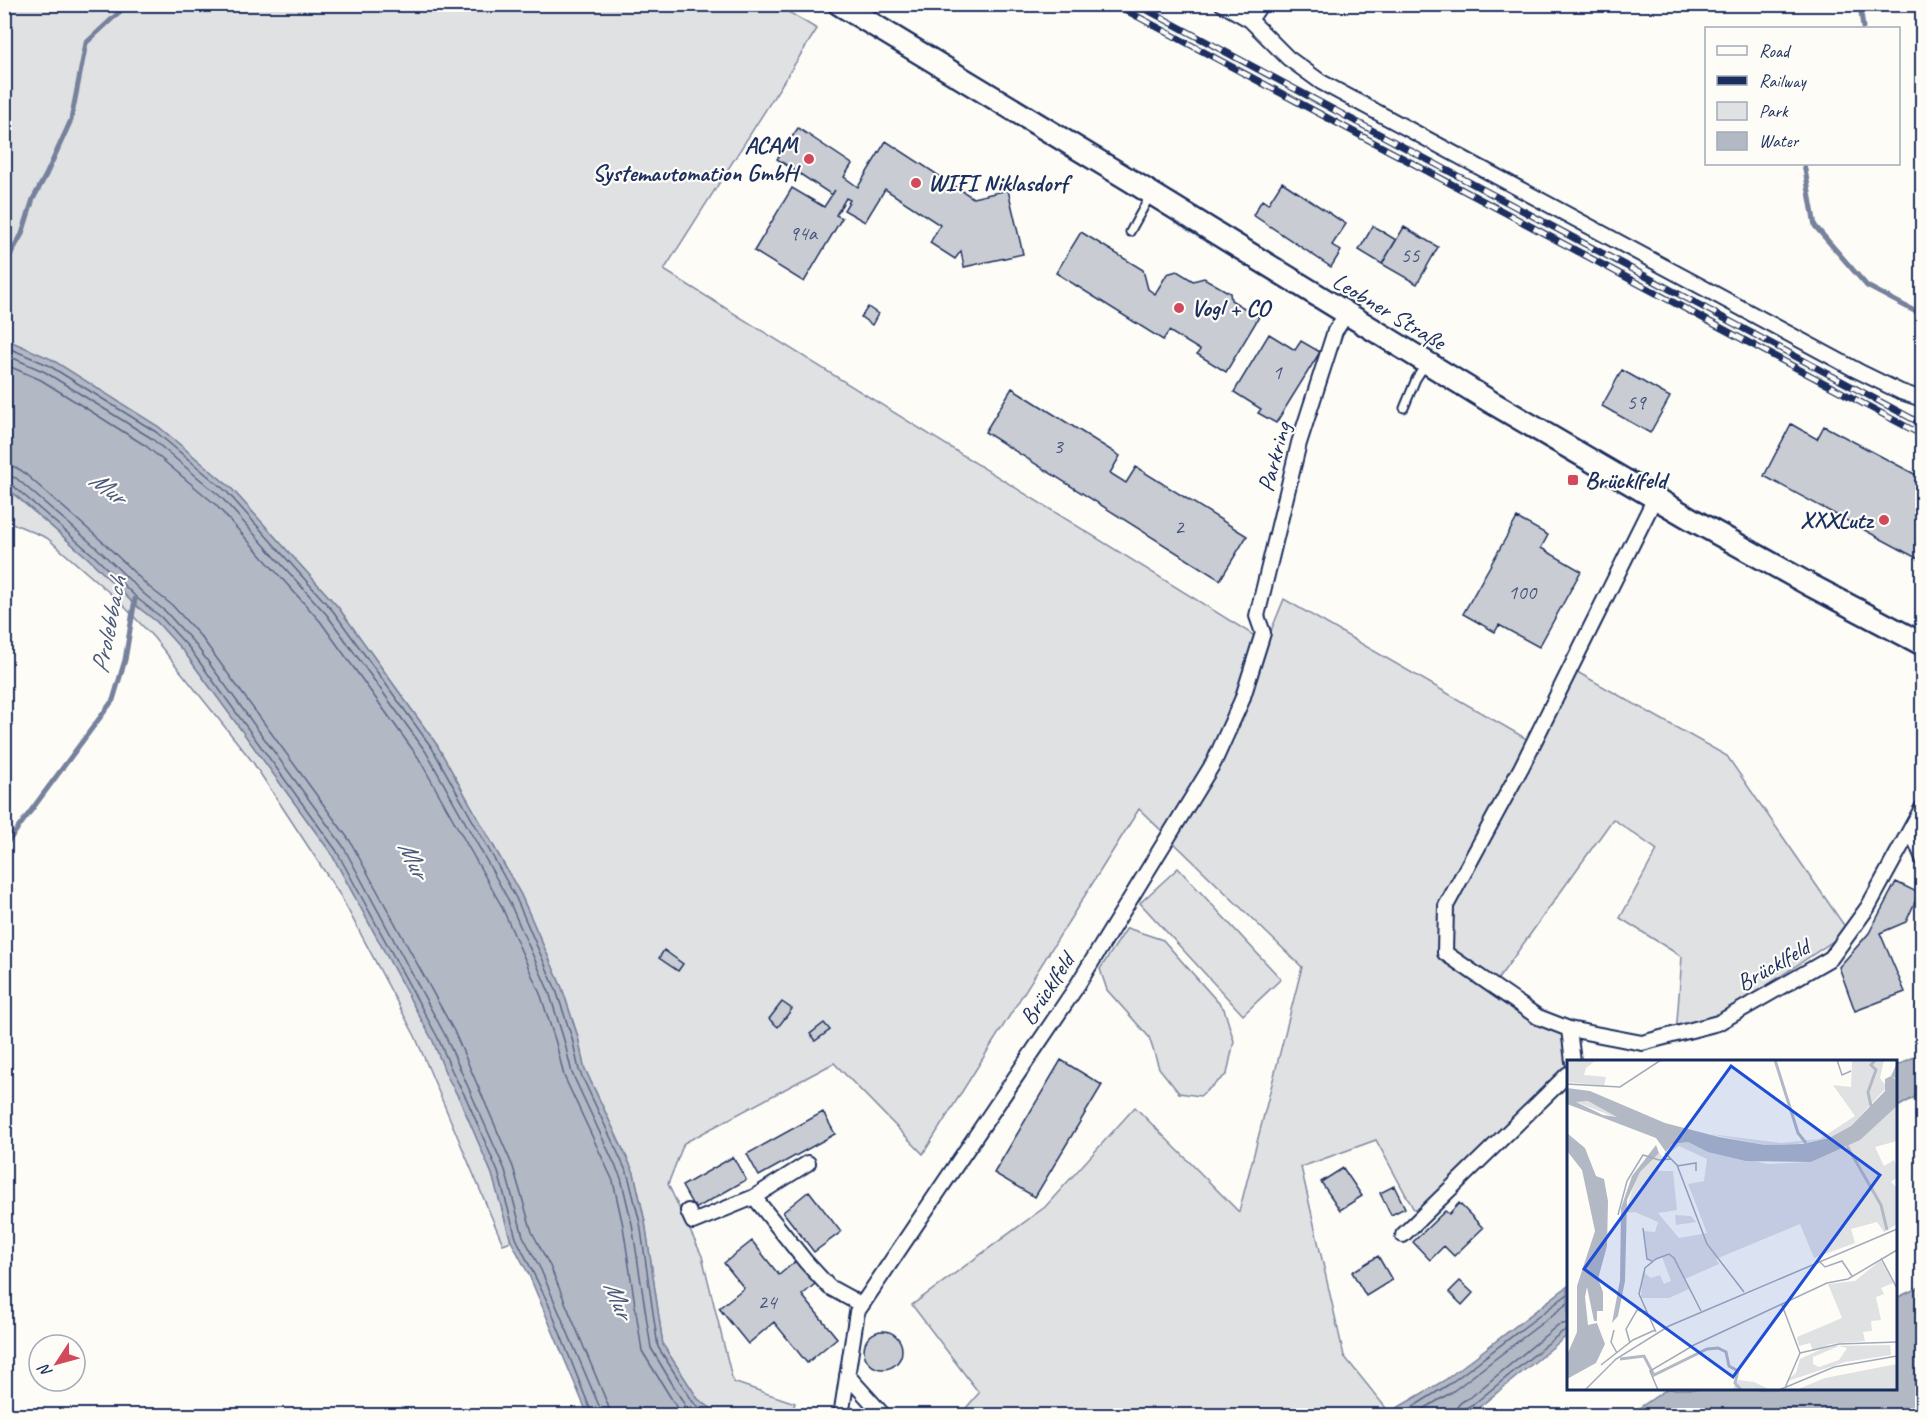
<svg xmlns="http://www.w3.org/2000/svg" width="1927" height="1420" font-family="Caveat,sans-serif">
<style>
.green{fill:#e0e1e3;stroke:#7e88a0;stroke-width:1.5}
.water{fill:#b3b8c5;stroke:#76819c;stroke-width:1.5}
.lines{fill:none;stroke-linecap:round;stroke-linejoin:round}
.shore{stroke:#586687;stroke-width:1.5}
.stream{stroke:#76819c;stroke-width:5}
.building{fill:#c9ccd3;stroke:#1b2f5e;stroke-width:1.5}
.service-casing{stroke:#1b2f5e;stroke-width:11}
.minor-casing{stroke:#1b2f5e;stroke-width:18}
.primary-casing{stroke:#1b2f5e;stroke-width:26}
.service{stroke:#fdfcf7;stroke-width:7}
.minor{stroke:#fdfcf7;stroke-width:14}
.primary{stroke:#fdfcf7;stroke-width:21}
.rail-casing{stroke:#1b2f5e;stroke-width:7}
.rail{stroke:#fdfcf7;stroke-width:4.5;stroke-dasharray:14;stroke-linecap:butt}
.poi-dot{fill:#d1495b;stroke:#fdfcf7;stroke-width:2}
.labels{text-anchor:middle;stroke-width:4.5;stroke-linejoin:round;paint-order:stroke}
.number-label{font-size:21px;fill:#46567b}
.poi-label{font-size:24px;font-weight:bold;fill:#1b2f5e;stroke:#fdfcf7;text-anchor:start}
.street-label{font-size:24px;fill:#1b2f5e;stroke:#fdfcf7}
.water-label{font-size:26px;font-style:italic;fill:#49587d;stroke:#fdfcf7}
.inset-river{fill:none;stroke:#b3b8c5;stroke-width:3}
.inset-road{fill:none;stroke:#a3aaba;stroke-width:1.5}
.view{fill:#1d4ed8;fill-opacity:0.15;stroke:#1d4ed8;stroke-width:3}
.inset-edge{fill:none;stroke:#1b2f5e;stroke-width:3}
</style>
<rect width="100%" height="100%" fill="#fdfcf7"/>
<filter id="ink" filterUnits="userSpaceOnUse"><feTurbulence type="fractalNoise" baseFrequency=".0167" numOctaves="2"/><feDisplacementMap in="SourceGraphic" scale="12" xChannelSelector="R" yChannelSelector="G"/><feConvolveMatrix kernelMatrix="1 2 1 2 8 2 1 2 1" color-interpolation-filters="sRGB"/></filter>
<g filter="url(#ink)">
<!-- green -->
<path class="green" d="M5,5H777L817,29L664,270L1266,643L1284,599L1530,741L1572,669L1727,756L1848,931L1708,1025L1676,1034L1682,957L1620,918L1657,850L1613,819L1493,986L1569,1029L1568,1074L1423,1216L1413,1208L1376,1140L1301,1167L1344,1356L1390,1413L1385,1416L960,1415L979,1393L912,1305L1045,1207L1135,1107L1239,1212L1302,967L1139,809L923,1154L834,1063L684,1143L668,1184L702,1256L733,1382L795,1403L791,1415H720L698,1399L663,1345L645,1222L634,1173L584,1067L578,1037L562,988L521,895L437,745L338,607L231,488L159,427L51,360L5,339Z
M4,486L89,559L134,604L157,622L185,653L331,853L433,1041L446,1074L461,1102L492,1174L511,1241L503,1244L415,1036L340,895L252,761L154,638L120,602L47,538L5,520Z
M1178,868L1281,979L1243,1015L1140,903Z
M1127,928L1163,940L1224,1009L1234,1041L1227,1074L1200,1096L1179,1093L1159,1068L1149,1037L1107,990L1100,969Z"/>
<!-- water -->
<path class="water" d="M5,339L51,359L159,427L231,488L338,607L437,745L521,895L562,988L578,1037L584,1067L634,1173L645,1222L663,1345L698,1399L720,1415H588L529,1275L511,1241L492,1174L461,1102L446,1074L433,1041L331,853L185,653L157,622L134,604L89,559L5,486Z
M1922,1053V1093L1896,1108V1066Z
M1568,1286V1335L1478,1408L1464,1415H1385L1445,1380Z
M1922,1286V1410L1897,1416L1629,1415L1667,1389L1896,1388V1298Z"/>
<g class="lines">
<!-- shore -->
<path class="shore" d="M4,346L48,365L156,432L227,492L333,611L432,748L516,898L556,990L572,1038L579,1070L628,1175L640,1223L658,1347L693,1402L710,1416
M4,354L45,372L151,438L221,497L327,615L426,752L509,901L549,992L564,1040L572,1073L621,1178L632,1224L651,1348L686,1407L697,1416
M4,364L41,380L146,446L215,504L320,621L418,757L501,905L541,996L556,1043L564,1076L613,1181L623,1226L642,1351L682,1416
M4,466L15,467L22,471L104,543L149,587L172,605L202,638L350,841L454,1031L513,1167L532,1232L550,1266L608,1405L610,1416
M4,475L16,478L98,549L143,593L166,612L195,644L343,846L445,1035L505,1170L523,1236L541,1270L600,1408L601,1416
M4,482L11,484L93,555L138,599L161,617L190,649L336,850L438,1038L452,1071L467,1100L498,1172L516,1238L548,1303L593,1416
M1398,1416L1448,1385L1568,1294
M1412,1416L1452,1392L1568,1303
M1455,1416C1455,1405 1462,1401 1471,1397L1558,1325L1568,1323
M1463,1416L1464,1409L1475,1403L1562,1332L1568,1330"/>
<!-- stream -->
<path class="stream" d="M1860,4L1863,28
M1804,164L1815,226L1867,286L1922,315
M4,266L22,234L33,199L46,175L71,120L86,43L128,4
M4,847L113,700L125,660L135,599"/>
</g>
<!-- building -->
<path class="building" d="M798,128L852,164L844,177L858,187L886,141L973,198L1008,190L1023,254L964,267L961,251L955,259L930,243L940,225L885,189L865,222L844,210L850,200L846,198L836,215L842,218L804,282L754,251L792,188L824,207L835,190L832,195L777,159Z
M1282,182L1346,224L1332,245L1341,251L1331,267L1253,215L1262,200L1268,204Z
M1373,226L1396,240L1382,264L1359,250Z
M1404,227L1438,247L1417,284L1382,264Z
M1081,232L1143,270L1148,289L1155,294L1167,274L1177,271L1193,281L1204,278L1230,293L1231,300L1259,317L1226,372L1197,354L1200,350L1169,331L1163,340L1056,273Z
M868,307L878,314L872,325L861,317Z
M1269,334L1295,350L1301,341L1320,352L1276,423L1258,413L1261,409L1234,392Z
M1622,370L1670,397L1650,433L1602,406Z
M1012,388L1120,456L1110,473L1126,483L1136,467L1247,536L1220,580L985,432Z
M1791,424L1817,439L1824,426L1922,478V561L1764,476Z
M1517,518L1548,535L1541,548L1581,571L1539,647L1499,625L1495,632L1463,614Z
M1896,882L1919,893L1906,922L1880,933L1905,992L1855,1011L1839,967L1869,933Z
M664,950L683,964L678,971L659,958Z
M782,1002L792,1009L778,1027L769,1019Z
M824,1023L830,1030L815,1041L810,1034Z
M1061,1060L1102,1085L1035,1197L994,1173Z
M823,1112L835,1134L759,1176L747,1154Z
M733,1157L746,1180L695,1209L682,1186Z
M1343,1168L1362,1196L1340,1210L1321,1182Z
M1394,1186L1405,1208L1391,1215L1380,1193Z
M809,1191L841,1232L814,1252L783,1212Z
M1459,1203L1483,1228L1454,1256L1444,1246L1430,1260L1413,1242L1445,1211L1449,1214Z
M752,1241L779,1275L796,1261L815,1284L802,1295L837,1338L807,1363L774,1322L748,1344L719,1308L744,1288L724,1263Z
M1378,1256L1392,1280L1366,1296L1352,1272Z
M1460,1281L1473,1293L1462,1305L1449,1292Z
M864 1350a19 19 0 1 1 38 0a19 19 0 1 1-38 0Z"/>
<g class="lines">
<!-- service casing -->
<g class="service-casing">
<path id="service" d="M1130,232L1150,196
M1404,408L1416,379L1425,365
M1909,834L1922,865"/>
</g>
<!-- minor casing -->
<g class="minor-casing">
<path id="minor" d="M1222,4L1250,20L1288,58L1321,82L1858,371L1901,392L1922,399
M1250,20L1261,4
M1655,498L1522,766L1446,906L1445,953L1538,1017L1569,1029L1642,1043L1718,1023L1831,958L1868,907L1922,808
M1569,1029L1573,1062
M808,1163L754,1197L806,1262L829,1287L862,1305
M688,1211L693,1222L754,1197
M1403,1235L1568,1074
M847,1375L884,1416
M841,1416L857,1312L1075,989L1214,762L1242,700L1263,633L1257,616L1299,443L1335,331L1346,315"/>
</g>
<!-- primary casing -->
<g class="primary-casing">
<path id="primary" d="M839,4L1128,179L1491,402L1693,520L1810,585L1922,644"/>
</g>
<!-- service -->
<use href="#service" class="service"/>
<!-- minor -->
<use href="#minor" class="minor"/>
<!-- primary -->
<use href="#primary" class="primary"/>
<!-- rail casing -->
<g class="rail-casing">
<path id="rail" d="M1114,4L1922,435
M1136,4L1922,424"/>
</g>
<!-- rail -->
<use href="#rail" class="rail"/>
</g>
</g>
<!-- markers -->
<g class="poi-dot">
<circle cx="809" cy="159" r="6"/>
<circle cx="916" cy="183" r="6"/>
<circle cx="1179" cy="308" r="6"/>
<rect x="1567" y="474" width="12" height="12" rx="3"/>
<circle cx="1884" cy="520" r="6"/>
</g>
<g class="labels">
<!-- number labels -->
<g class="number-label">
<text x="803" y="240">94a</text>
<text x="1410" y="262">55</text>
<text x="1277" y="379">1</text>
<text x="1636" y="409">59</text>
<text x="1058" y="453">3</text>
<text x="1179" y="534">2</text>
<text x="1522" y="599">100</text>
<text x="767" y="1309">24</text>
</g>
<!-- poi labels -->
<g class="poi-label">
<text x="797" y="153" text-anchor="end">ACAM<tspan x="797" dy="28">Systemautomation GmbH</tspan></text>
<text x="928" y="191">WIFI Niklasdorf</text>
<text x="1191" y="316">Vogl + CO</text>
<text x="1585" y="488">Brücklfeld</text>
<text x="1872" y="528" text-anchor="end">XXXLutz</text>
</g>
<!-- street labels -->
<g class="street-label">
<text transform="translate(1389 311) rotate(31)" y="8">Leobner Straße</text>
<text transform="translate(1274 457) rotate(-75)" y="8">Parkring</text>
<text transform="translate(1773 965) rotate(-30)" y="8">Brücklfeld</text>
<text transform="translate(1047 989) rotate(-57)" y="8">Brücklfeld</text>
</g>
<!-- water labels -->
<g class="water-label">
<text transform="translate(108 487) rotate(37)" y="9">Mur</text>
<text transform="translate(108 625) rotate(-79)" y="9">Prolebbach</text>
<text transform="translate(414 859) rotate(64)" y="9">Mur</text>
<text transform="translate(619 1299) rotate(67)" y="9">Mur</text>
</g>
</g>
<!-- overview -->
<g transform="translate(1567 1060)">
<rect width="330" height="330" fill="#fdfcf7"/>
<path d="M0,0H29L19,8L17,15L39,17L37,26L0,22ZM285,0H317L313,18L320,27L284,66L262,78L230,84L198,85L143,74L214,83L253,79L288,56L266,25L284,27ZM21,41L41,50L50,58L9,42ZM330,46V81L308,87L317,106L327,100L330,107V117L324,122L330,128V164L317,172L310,162L284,169L288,183L247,198L233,164L149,199L152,204L118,219L122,229L102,238H74L76,212L84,218L93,215L97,224L104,221L95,197L85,201L80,199L76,171L88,172L91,162L68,152L58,153L70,115L87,97L92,93L96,97L90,104L92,111H106L110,150L91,153L112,178L140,173L121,124L137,121L140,99L112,86L105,91L101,87L105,84L121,82L135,89L201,104L244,102L292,80ZM108,155L124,156L129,162L109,165ZM314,200L330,229V231L326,223L314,228L317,234L309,237L314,260L304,261L305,271L296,272L298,281L263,284L246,291L243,283L232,286L230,277L275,258L261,224L288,221ZM323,285L324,295L278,302L218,322L229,313L233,299L261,286ZM272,286L280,288L272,300L252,307L246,304V297ZM330,304V330H229L258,318ZM171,320L187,322L204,330H165Z" fill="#e0e1e3" fill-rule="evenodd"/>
<path d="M330,3V19L324,16L330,20V46L293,80L244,102L179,101L141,92L121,82L105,84L99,92L89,78L0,44V28L23,31L98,63L152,77L198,85L235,84L262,78L284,66L318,31V19L324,16ZM9,42L21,41L50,57L36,55ZM0,73L18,88L29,116L37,119L41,141L40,186L31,219L36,232V251H30V261H27L20,227L18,237L21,265L30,263L38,284L29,303L0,319V295L10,272V226L28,171L15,110L0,91ZM89,85L92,93L73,112L60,140L58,221L51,256L45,263L53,220L54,148L65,116Z" fill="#b3b8c5" fill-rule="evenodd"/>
<path class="inset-river" d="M208,0L231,73L239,83M304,46L301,32L309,10L304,5L308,0M280,86L314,145L320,170M53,299L77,296L87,315L140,289L151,288L159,292L162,306L171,311L168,323L174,330"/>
<path class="inset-road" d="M270,0L275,15L284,11M0,24L53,27L94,0M98,93L110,105L140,184L177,232M110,106L129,103V111M51,155L60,121L76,95L92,100L104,99M76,168L80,199L85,201M314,198L330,228M252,201L258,207L275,201L285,216M215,245L233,293L218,328M47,270L44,282L50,293M89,272L72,234L78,208L89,199L102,194L107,198L134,251M63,283L59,269L70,250L79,252M233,293L272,284L330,282M34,305L66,280L88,270M18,330L49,299L102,266L330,169M91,330L83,311L127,285L260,223L281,219L330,190M212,330L267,307L330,296"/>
<path class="view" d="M164,6L313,115L166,317L17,209Z"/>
<rect width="330" height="330" class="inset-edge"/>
</g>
<!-- margin -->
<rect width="1927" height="1420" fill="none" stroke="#fdfcf7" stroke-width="24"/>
<rect x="12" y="12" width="1903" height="1396" fill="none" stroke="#1b2f5e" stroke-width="2" filter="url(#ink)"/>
<!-- legend -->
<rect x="1705" y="27" width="195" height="138" fill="#fdfcf7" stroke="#a3aaba" stroke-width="1.5"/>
<rect x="1717" y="46" width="30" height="9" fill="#fdfcf7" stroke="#a3aaba" stroke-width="1.5"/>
<text x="1759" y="57" font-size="18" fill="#1b2f5e">Road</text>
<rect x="1717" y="76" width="30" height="9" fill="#1b2f5e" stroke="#a3aaba" stroke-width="1.5"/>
<text x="1759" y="87" font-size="18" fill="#1b2f5e">Railway</text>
<rect x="1717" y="102" width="30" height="18" fill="#e0e1e3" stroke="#a3aaba" stroke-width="1.5"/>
<text x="1759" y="117" font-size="18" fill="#1b2f5e">Park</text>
<rect x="1717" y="132" width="30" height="18" fill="#b3b8c5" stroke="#a3aaba" stroke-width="1.5"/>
<text x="1759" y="147" font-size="18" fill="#1b2f5e">Water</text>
<!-- north arrow -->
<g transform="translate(57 1363) rotate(234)"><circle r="28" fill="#fdfcf7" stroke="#a3aaba" stroke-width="1.5"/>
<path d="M0-4.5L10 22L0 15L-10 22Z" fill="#d1495b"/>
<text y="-9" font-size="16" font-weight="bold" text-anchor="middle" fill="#1b2f5e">N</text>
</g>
</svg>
